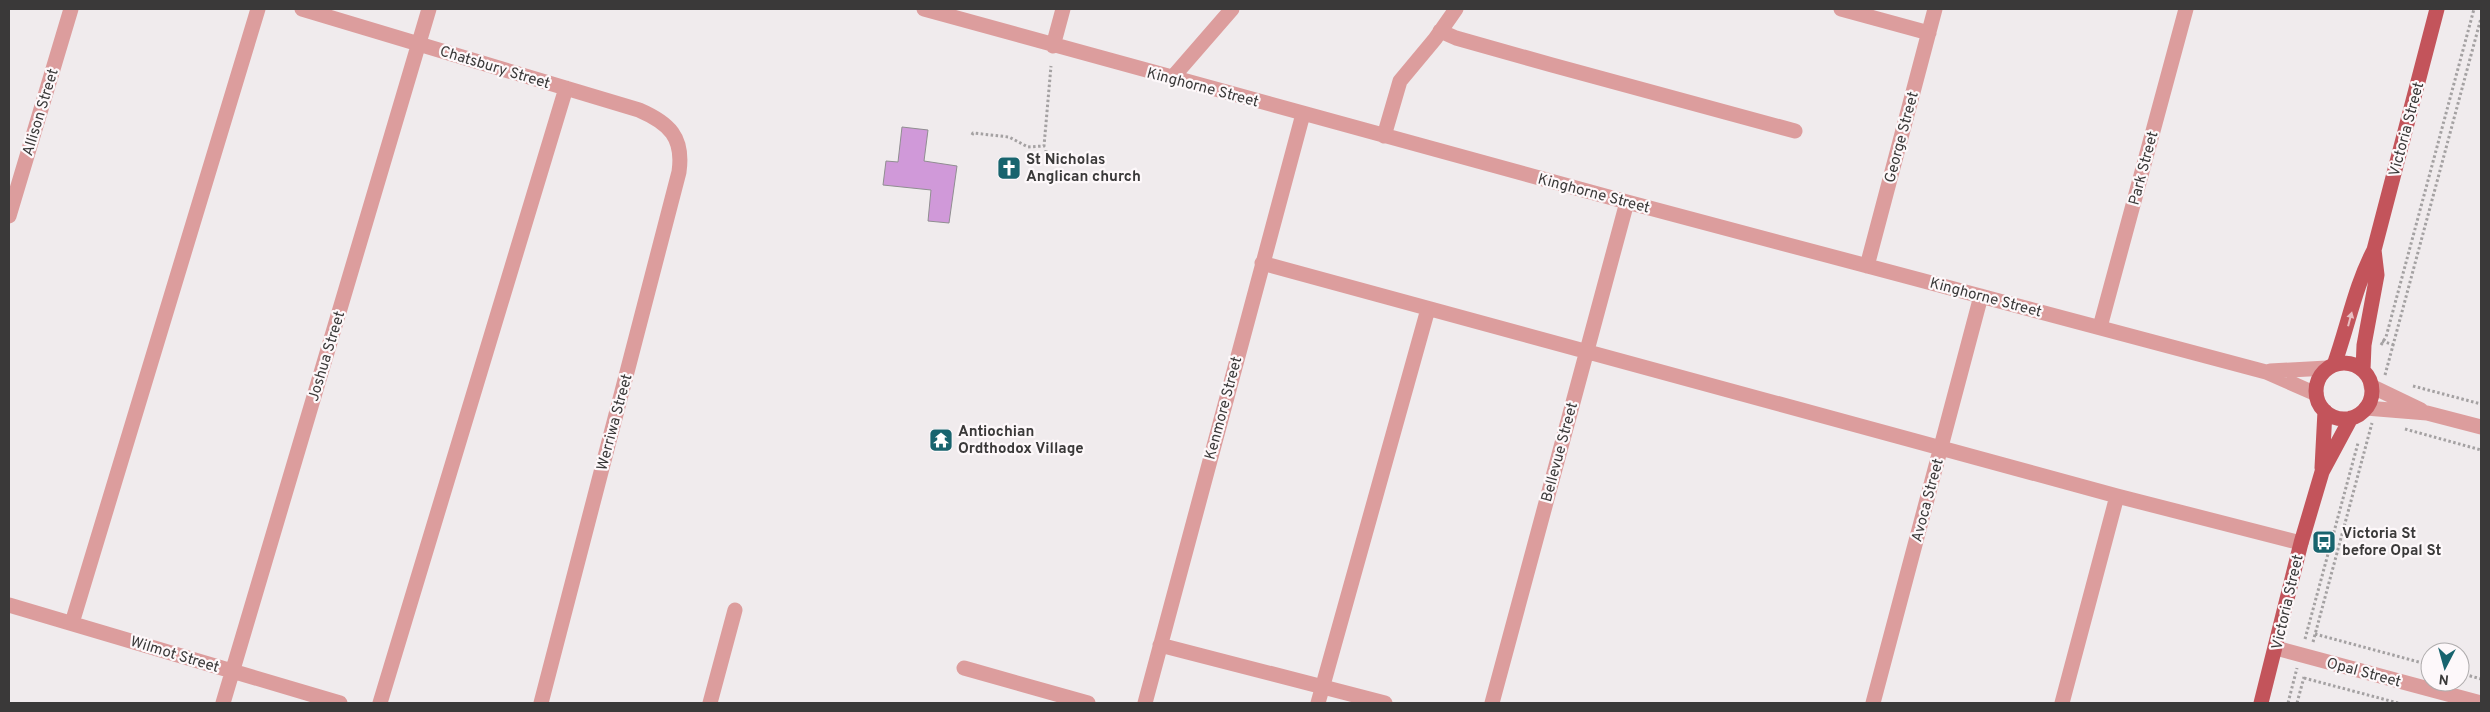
<svg xmlns="http://www.w3.org/2000/svg" width="2490" height="712" font-family="Overpass,sans-serif">
<style>
.building{fill:#d099d9;stroke:#908e91}
.lines{fill:none;stroke-linecap:round;stroke-linejoin:round}
.path{stroke:#a4a1a2;stroke-width:3;stroke-dasharray:2.5 2.5;stroke-linecap:butt}
.minor{stroke:#dc9d9d;stroke-width:15}
.major{stroke:#c3545b;stroke-width:15}
.oneway{fill:#e9bfc2}
.labels{text-anchor:middle;stroke-width:4.5;stroke-linejoin:round;paint-order:stroke}
.street-label{font-size:15px;fill:#3a3939;stroke:#fdf8fa}
.poi-label{font-size:15px;font-weight:bold;fill:#3a3939;stroke:#fdf8fa;text-anchor:start}
</style>
<rect width="100%" height="100%" fill="#f0ebed"/>
<!-- building -->
<path class="building" d="M902,127L928,130L924,161L957,166L949,223L928,221L931,190L883,185L886,161L898,162Z"/>
<g class="lines">
<!-- path -->
<path class="path" d="M972,135L973,133L1009,137L1028,147L1044,146L1051,66
M1046,152V150
M2382,341L2394,345
M2381,345L2386,337L2474,9
M2385,375L2481,18
M2413,386L2481,404
M2405,429L2481,450
M2315,634L2430,665
M2305,639L2358,443
M2313,642L2372,423
M2460,673L2481,679
M2304,678L2398,703
M2288,703L2297,668
M2297,703L2304,677"/>
<!-- minor -->
<path class="minor" d="M302,9L639,110C669,123 684,137 679,172L541,703
M924,9L1627,202L2266,372L2316,394
M1841,9L1929,33
M1440,31L1456,38L1552,65L1795,131
M1053,46L1063,9
M1172,78L1232,9
M1384,136L1400,81L1435,39L1456,9
M9,216L71,9
M1262,263L2117,496L2301,543
M1867,266L1935,9
M2100,327L2186,9
M2270,371L2327,368
M2371,386L2421,410
M2366,408L2427,413L2481,427
M9,605L340,703
M72,623L258,9
M1160,645L1385,703
M2276,648L2481,703
M964,668L1088,703
M223,703L429,9
M380,703L566,88
M710,703L735,610
M1145,703L1303,114
M1318,703L1428,309
M1492,703L1627,202
M1873,703L1981,296
M2062,703L2117,496"/>
<!-- major -->
<path class="major" d="M2316 391a28 28 0 1 1 56 0a28 28 0 1 1-56 0Z
M2334,365C2348,326 2355,286 2374,250L2437,9
M2363,370L2364,345L2377,275L2374,250
M2322,468L2325,411
M2261,703L2301,543L2322,472L2351,418"/>
</g>
<!-- one-way arrows -->
<defs><path id="oneway-solid" d="M-6-.8H1V-3.2L6.5 0L1 3.2V.8H-6Z" transform="scale(1.25)"/></defs>
<use class="oneway" href="#oneway-solid" transform="translate(2350 319) rotate(-75)"/>
<!-- icons -->
<defs>
<g id="church-square" transform="scale(1.25)"><rect x="-9" y="-9" width="18" height="18" rx="4" fill="#18646e" stroke="#fdf8fa"/><path d="M-1.2-6h2.4v3.5h3.3v2.4h-3.3V6h-2.4V-.1h-3.3v-2.4h3.3Z" fill="#fff"/></g>
<g id="temple-square" transform="scale(1.25)"><rect x="-9" y="-9" width="18" height="18" rx="4" fill="#18646e" stroke="#fdf8fa"/><path d="M0-6L5-2H3V0L6.5 2.5H4V6H1.5V3h-3V6H-4V2.5H-6.5L-3 0V-2H-5Z" fill="#fff"/></g>
<g id="bus-square" transform="scale(1.25)"><rect x="-9" y="-9" width="18" height="18" rx="4" fill="#18646e" stroke="#fdf8fa"/><path d="M-5-6H5V4H4V6H2V4H-2V6H-4V4H-5ZM-3.5-4V0h7V-4ZM-3.5 1.2v1.5H-2V1.2ZM2 1.2v1.5H3.5V1.2Z" fill="#fff"/></g>
</defs>
<g fill-rule="evenodd">
<use href="#church-square" x="1009" y="168"/>
<use href="#temple-square" x="941" y="440"/>
<use href="#bus-square" x="2324" y="542"/>
</g>
<g class="labels">
<!-- street labels -->
<g class="street-label">
<text transform="translate(495 67) rotate(17)" y="5">Chatsbury Street</text>
<text transform="translate(1203 87) rotate(15)" y="5">Kinghorne Street</text>
<text transform="translate(40 112) rotate(-73)" y="5">Allison Street</text>
<text transform="translate(2406 129) rotate(-75)" y="5">Victoria Street</text>
<text transform="translate(1901 137) rotate(-75)" y="5">George Street</text>
<text transform="translate(2143 168) rotate(-75)" y="5">Park Street</text>
<text transform="translate(1594 193) rotate(15)" y="5">Kinghorne Street</text>
<text transform="translate(1986 297) rotate(15)" y="5">Kinghorne Street</text>
<text transform="translate(326 356) rotate(-73)" y="5">Joshua Street</text>
<text transform="translate(1223 408) rotate(-75)" y="5">Kenmore Street</text>
<text transform="translate(614 422) rotate(-75)" y="5">Werriwa Street</text>
<text transform="translate(1559 452) rotate(-75)" y="5">Bellevue Street</text>
<text transform="translate(1927 500) rotate(-75)" y="5">Avoca Street</text>
<text transform="translate(2287 602) rotate(-77)" y="5">Victoria Street</text>
<text transform="translate(175 654) rotate(17)" y="5">Wilmot Street</text>
<text transform="translate(2364 672) rotate(15)" y="5">Opal Street</text>
</g>
<!-- poi labels -->
<g class="poi-label">
<text x="1026" y="164">St Nicholas<tspan x="1026" dy="17">Anglican church</tspan></text>
<text x="958" y="436">Antiochian<tspan x="958" dy="17">Ordthodox Village</tspan></text>
<text x="2342" y="538">Victoria St<tspan x="2342" dy="17">before Opal St</tspan></text>
</g>
</g>
<!-- border -->
<rect width="2490" height="712" fill="none" stroke="#3a3939" stroke-width="20"/>
<!-- north arrow -->
<g transform="translate(2445 667) rotate(186)"><circle r="24" fill="#fdf8fa" stroke="#afacad"/>
<path d="M0-4L9 19L0 12L-9 19Z" fill="#18646e"/>
<text y="-8" font-size="14" font-weight="bold" text-anchor="middle" fill="#3a3939">N</text>
</g>
</svg>
